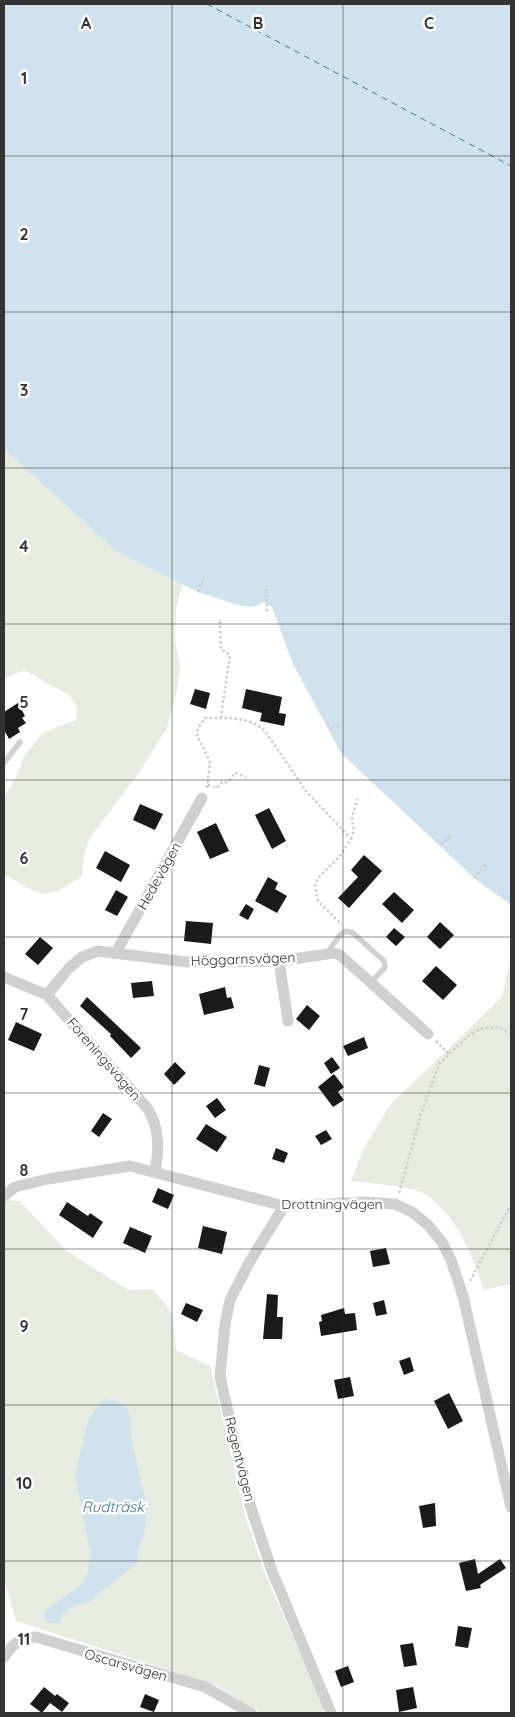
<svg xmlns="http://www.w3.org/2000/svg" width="515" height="1717" font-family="Quicksand,sans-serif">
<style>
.green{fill:#e6ecdf}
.water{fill:#cfe2ee}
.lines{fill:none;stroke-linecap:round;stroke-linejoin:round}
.ferry{stroke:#3f7597;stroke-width:1;stroke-dasharray:6 5;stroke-linecap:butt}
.building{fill:#1a1a1a}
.path{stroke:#cdcdcd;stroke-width:2.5;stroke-dasharray:2.5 2.5;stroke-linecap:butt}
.service{stroke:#d0d0d0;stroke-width:5.5}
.minor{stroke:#d0d0d0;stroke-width:11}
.grid{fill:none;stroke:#333;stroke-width:1;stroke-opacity:0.55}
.labels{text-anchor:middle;stroke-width:5;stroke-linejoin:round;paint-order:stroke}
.street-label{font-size:14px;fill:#333;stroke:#fff}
.water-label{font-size:15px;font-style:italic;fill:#3f7597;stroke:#fff}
.grid-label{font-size:16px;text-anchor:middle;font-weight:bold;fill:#333;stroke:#fff;stroke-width:5;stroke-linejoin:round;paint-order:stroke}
</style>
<rect width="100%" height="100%" fill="#fff"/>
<!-- green -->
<path class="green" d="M4,449L116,551L182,584L176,610L175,640L180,668L176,695L167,728L138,774L90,838L84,855L82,876C42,903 43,896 4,874V797L16,778L24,756L43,733L76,720L77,707L69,695L24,670L4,679Z
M511,957V1284L484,1290C473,1256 456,1213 423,1193C412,1186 366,1183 351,1181L364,1148L390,1105L502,997Z
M4,1200L19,1201L67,1251L128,1290L153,1289L172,1313L176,1350L210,1366L246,1518L265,1574L325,1709L320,1713H262L215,1685L16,1621L4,1579Z"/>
<!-- water -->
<path class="water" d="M4,4H511V905L474,878L341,753L293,664L272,607L264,602L252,607L237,605L198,592L116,551L4,449Z
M104,1399L118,1401L128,1408L133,1446L147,1507L144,1536L137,1551L138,1562L90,1601L71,1607L62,1615L60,1623H50L44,1617L48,1608L80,1586L88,1573L90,1552L75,1475L88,1420Z"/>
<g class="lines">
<!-- ferry -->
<path class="ferry" d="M207,4L511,166"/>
</g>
<!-- building -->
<path class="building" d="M195,689L210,693L206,709L190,704Z
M246,689L282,697L279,713L286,714L284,726L260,721L262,713L242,708Z
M18,703L25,716L22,718L26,723L18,728L20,732L9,739L4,730V712Z
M140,804L163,814L155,830L133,820Z
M269,808L286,841L272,849L255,815Z
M216,823L229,851L210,859L197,832Z
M105,851L130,865L121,882L96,868Z
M364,855L382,871L349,908L338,898L358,877L351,870Z
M268,877L278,883L275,889L287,896L277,913L255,901Z
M116,890L128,897L117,916L105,910Z
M394,892L414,910L402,923L382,904Z
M246,904L254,909L248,920L239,915Z
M186,921L213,923L211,944L184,941Z
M440,922L454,935L440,949L427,937Z
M394,928L405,937L396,946L386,937Z
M40,937L53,948L38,965L25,954Z
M436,966L457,985L443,1000L422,981Z
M152,981L154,996L133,998L131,983Z
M225,987L227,998L231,997L234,1008L204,1015L199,994Z
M87,997L141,1048L131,1058L110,1036L111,1034L80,1006Z
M307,1005L320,1016L309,1030L296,1019Z
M16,1022L42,1034L34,1051L8,1040Z
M364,1037L368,1048L348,1056L343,1046Z
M332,1057L340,1068L331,1074L324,1063Z
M175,1062L186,1073L174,1085L164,1074Z
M259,1065L270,1068L265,1087L254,1084Z
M334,1074L344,1087L338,1092L344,1100L333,1107L318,1087Z
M217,1098L226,1110L215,1118L206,1106Z
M103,1113L112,1119L99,1137L91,1131Z
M206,1124L227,1137L217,1152L196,1139Z
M326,1130L332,1139L321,1145L315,1136Z
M276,1148L288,1153L284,1163L272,1159Z
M158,1188L174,1195L168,1209L152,1202Z
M67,1202L88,1216L90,1213L103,1222L93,1238L59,1215Z
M203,1226L227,1232L222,1254L198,1248Z
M130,1227L152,1236L145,1253L123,1243Z
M386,1248L390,1264L373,1267L370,1251Z
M267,1294L278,1295L277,1317H283L282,1339H263Z
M384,1300L387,1314L376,1316L373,1303Z
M186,1303L203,1310L197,1322L181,1314Z
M344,1308L345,1314L355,1313L357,1330L321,1336L319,1322L322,1321L321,1315Z
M410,1357L414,1371L404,1375L399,1361Z
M350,1377L354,1396L338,1399L334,1380Z
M449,1393L463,1421L448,1429L434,1401Z
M435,1503L436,1526L423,1528L419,1506Z
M475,1559L478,1574L500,1559L506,1568L480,1585L481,1588L466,1591L459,1563Z
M458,1626L472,1628L468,1648L455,1646Z
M413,1643L417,1665L404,1667L400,1645Z
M348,1666L354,1682L341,1687L335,1671Z
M44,1687L55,1696L57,1694L69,1703L62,1712L50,1703L42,1713L30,1704Z
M413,1687L417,1708L399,1712L396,1690Z
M145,1694L159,1700L154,1712L140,1707Z"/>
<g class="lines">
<!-- path -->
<path class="path" d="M266,589L267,612
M198,592L204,576
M220,621L221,649L230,655L221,717
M327,724L340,728
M208,785L217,788L222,782H228L235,773L246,777
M207,788L210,762L197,735L198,728L205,718C226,718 249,716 265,731L306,791L351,839L339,857L318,878L315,885L318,901L342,925
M351,839L354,830L352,818L357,799
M441,845L450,836
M474,878L486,864
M436,1041L449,1054
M399,1193L421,1114L439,1064L468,1036L480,1029L497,1027L511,1034
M470,1281L510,1206"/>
<!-- service -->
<path class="service" d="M4,763L20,742
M327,953L340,935L346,931L353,933L384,961L385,967L371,983"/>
<!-- minor -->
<path class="minor" d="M115,954L202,798
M279,961L288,1021
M4,977L47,995L148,1109C160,1130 159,1149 155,1172
M47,995L69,968L82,957L98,951L187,962H217L279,961L334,953L340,955L428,1034
M4,1196L15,1187L48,1179L130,1166L284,1206L364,1202L395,1204L412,1212L428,1225L442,1242L451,1260L463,1296L511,1507
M284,1206L249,1263L230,1300L225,1324L220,1377L248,1499L272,1571L331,1713
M4,1657C13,1644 19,1638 36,1637L205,1687L251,1713"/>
</g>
<!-- grid -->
<path class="grid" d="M172,4V1713M343,4V1713M4,156H511M4,312H511M4,468H511M4,624H511M4,780H511M4,937H511M4,1093H511M4,1249H511M4,1405H511M4,1561H511"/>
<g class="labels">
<!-- street labels -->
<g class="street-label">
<text transform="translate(159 876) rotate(-61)" y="5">Hedevägen</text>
<text transform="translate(243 959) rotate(-2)" y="5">Höggarnsvägen</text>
<text transform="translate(104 1059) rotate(49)" y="5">Föreningsvägen</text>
<text x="332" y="1209">Drottningvägen</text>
<text transform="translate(240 1459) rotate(76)" y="5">Regentvägen</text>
<text transform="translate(126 1665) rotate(16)" y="5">Oscarsvägen</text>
</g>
<!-- water labels -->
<g class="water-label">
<text x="113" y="1512">Rudträsk</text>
</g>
</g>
<g class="grid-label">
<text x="86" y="29">A</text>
<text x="258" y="29">B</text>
<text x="429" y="29">C</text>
<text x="24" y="84">1</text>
<text x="24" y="240">2</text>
<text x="24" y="396">3</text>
<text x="24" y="552">4</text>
<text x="24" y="708">5</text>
<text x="24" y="864">6</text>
<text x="24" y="1020">7</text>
<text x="24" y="1176">8</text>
<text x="24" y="1332">9</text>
<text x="24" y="1489">10</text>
<text x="24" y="1645">11</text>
</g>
<!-- border -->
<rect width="515" height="1717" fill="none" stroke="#333333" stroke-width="10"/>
</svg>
